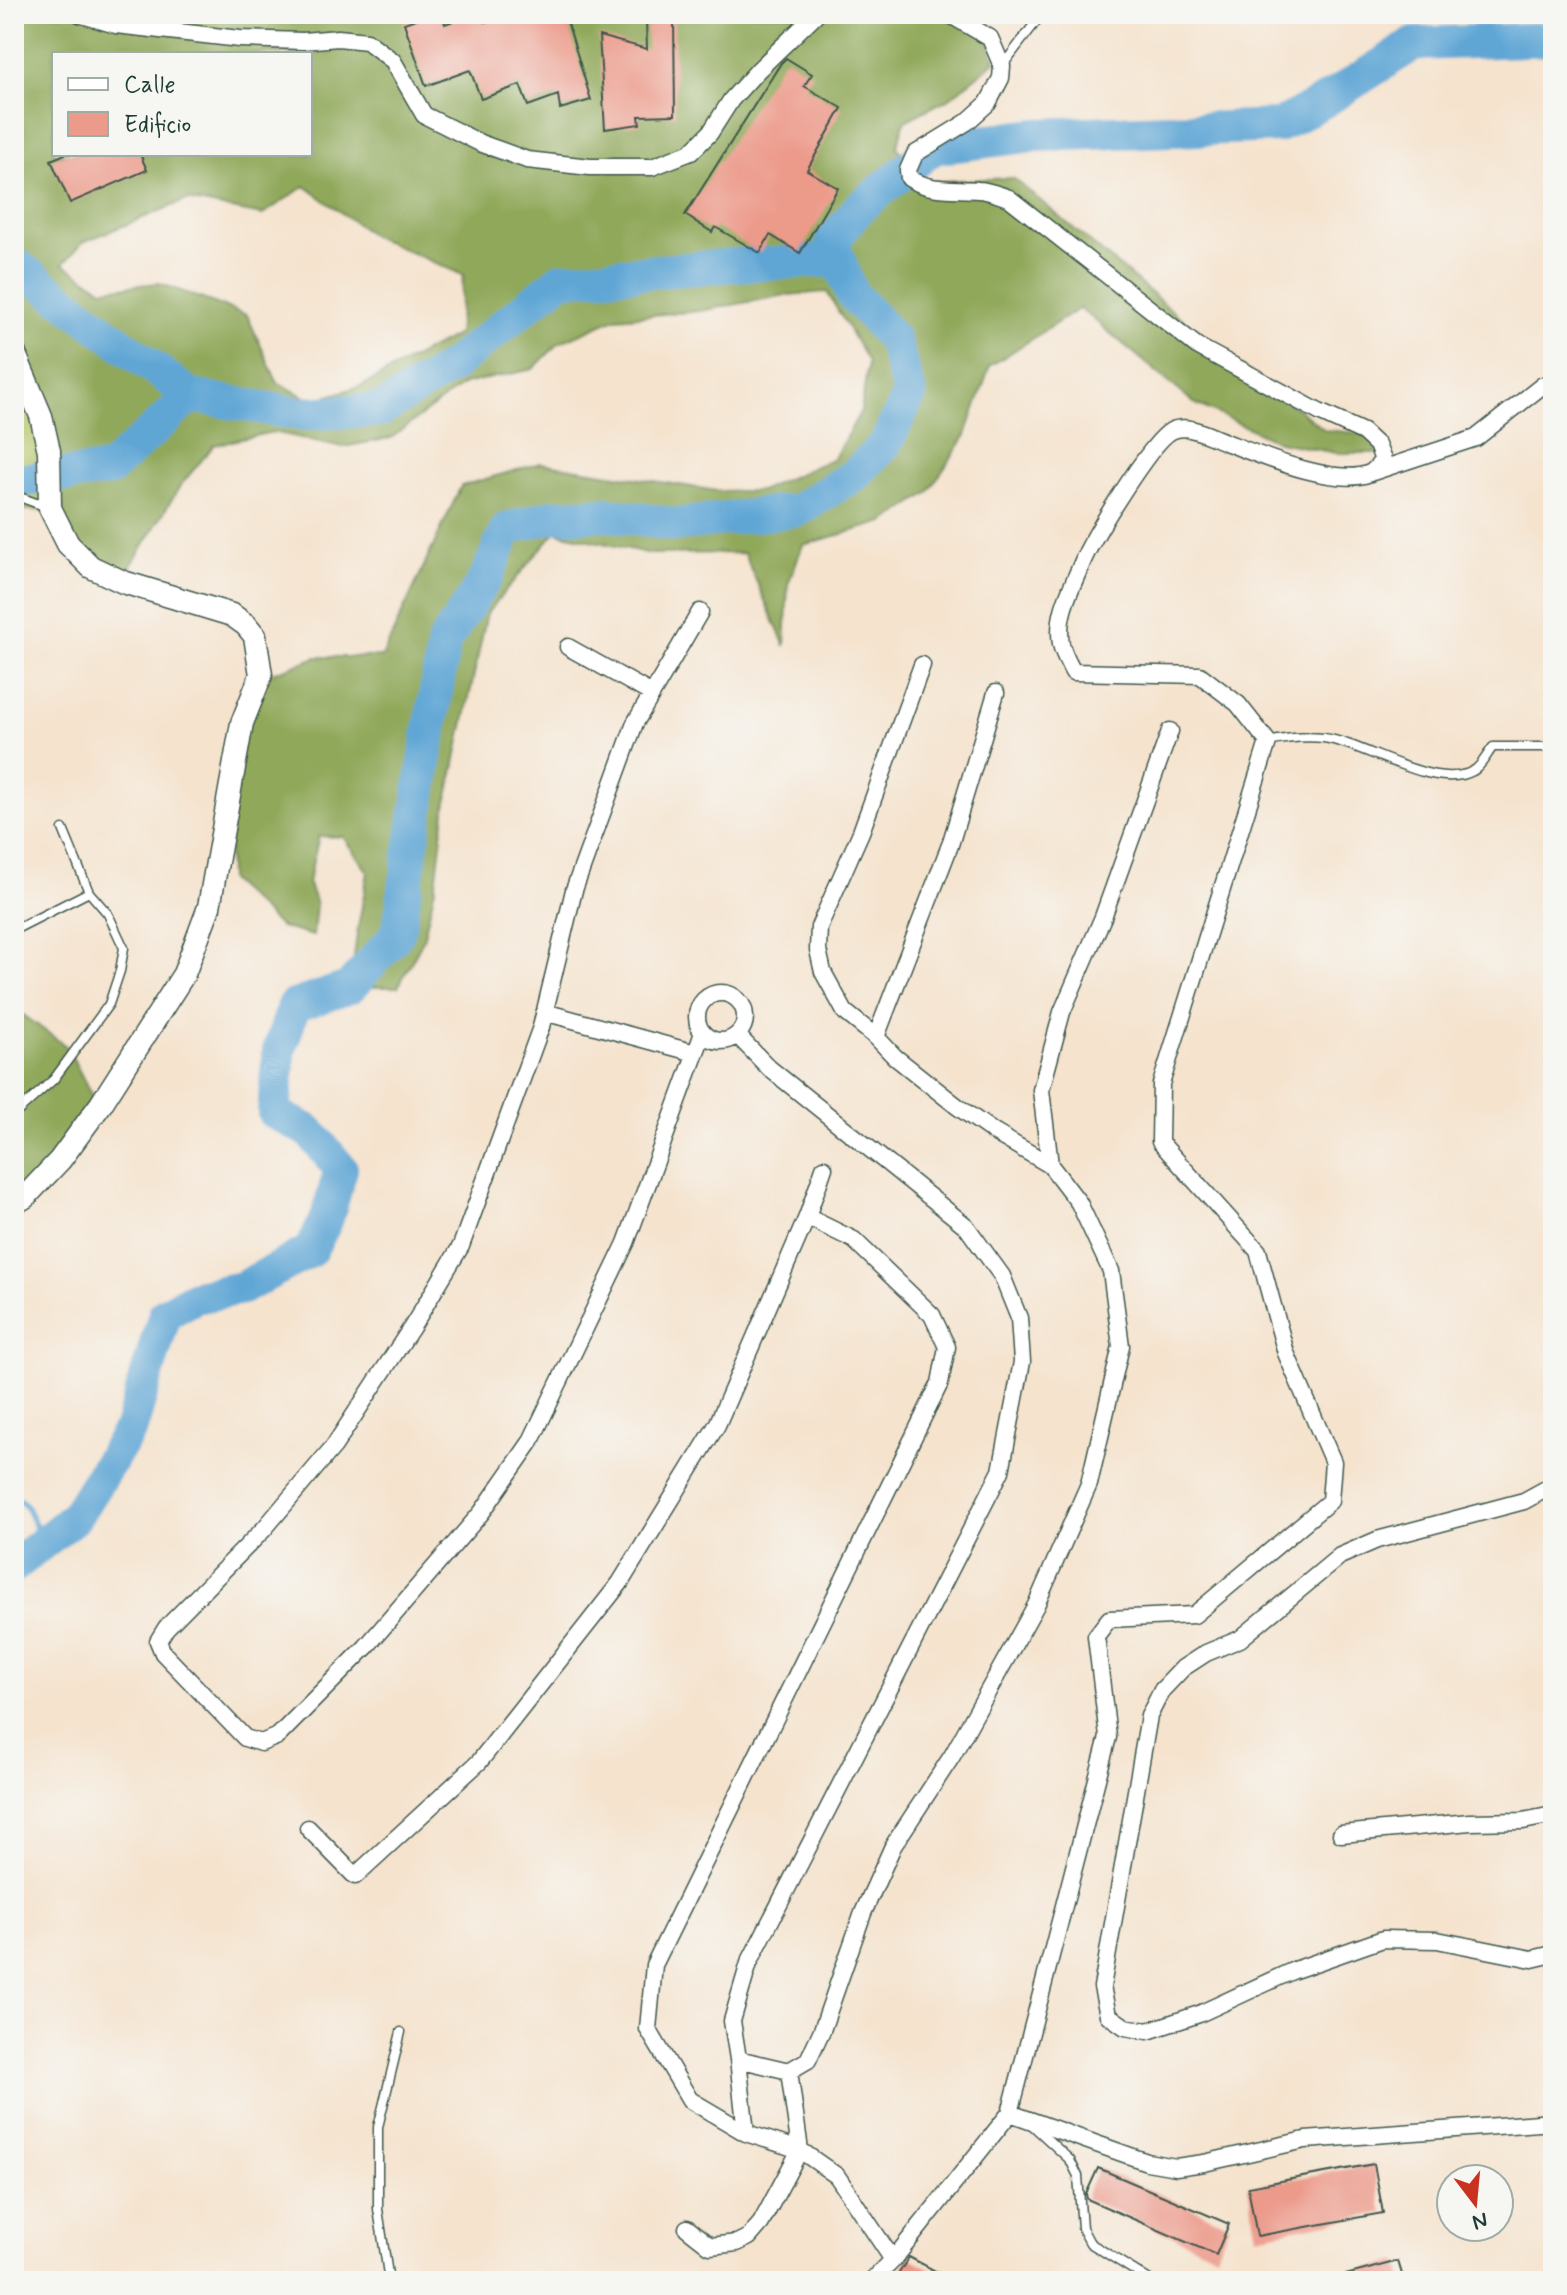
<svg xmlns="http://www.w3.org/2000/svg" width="1567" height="2295" font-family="Mynerve,sans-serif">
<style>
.green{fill:#b5c264;stroke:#6a804c;stroke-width:2}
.forest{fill:#90a85a;stroke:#587247;stroke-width:2;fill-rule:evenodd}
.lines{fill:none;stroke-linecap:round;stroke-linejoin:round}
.stream{stroke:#5ea6d5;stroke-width:6}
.river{stroke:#5ea6d5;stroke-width:34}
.building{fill:#ec9a8a}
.service-casing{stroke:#3f564b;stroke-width:11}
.minor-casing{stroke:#3f564b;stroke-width:19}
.tertiary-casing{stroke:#3f564b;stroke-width:25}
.service{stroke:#fff;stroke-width:8}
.minor{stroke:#fff;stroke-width:16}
.tertiary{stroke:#fff;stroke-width:22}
</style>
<rect width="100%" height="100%" fill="#f6f6f2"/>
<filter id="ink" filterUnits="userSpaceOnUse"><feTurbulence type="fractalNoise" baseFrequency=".0125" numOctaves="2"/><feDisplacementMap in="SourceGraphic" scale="16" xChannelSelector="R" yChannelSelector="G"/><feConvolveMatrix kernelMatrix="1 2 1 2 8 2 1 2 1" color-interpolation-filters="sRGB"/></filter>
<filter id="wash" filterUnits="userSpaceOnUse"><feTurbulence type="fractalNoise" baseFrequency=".006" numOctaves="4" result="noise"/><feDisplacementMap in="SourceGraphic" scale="32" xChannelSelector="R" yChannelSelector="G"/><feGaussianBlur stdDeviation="1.8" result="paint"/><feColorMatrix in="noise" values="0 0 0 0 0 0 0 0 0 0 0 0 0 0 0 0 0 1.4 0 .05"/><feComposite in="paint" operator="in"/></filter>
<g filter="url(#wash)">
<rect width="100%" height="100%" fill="#f5e3ce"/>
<!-- green -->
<path class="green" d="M14,361L37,418L47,511L14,509Z"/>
<!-- forest -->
<path class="forest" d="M14,14H980L995,61L950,98L905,121L897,146L919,182L1013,178L1211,343L1325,430L1367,434L1385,453H1336L1279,442L1194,403L1080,308L990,366L966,435L928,493L884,522L803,545L788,584L785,646L744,553L651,554L555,532L487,613L445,811L436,884L423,940L398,987H350L357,934L368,872L343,837L319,836L308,882L316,904L313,936L280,927L229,880L227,785L258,678L317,657H382L461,486L541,463L717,491H760L834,458L861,411L868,362L827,292L786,295L700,311L615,318L559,343L533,369L464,384L391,438L343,447L273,432L214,445L180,486L119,585L64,546L45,454L14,361ZM54,54H310V154H54ZM305,186L373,236L463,275L458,334L364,385L312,401L277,382L247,315L159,283L103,289L63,264L83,242L187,200L262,215Z
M14,1008L67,1047L97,1106L14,1204Z"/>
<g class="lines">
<!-- stream -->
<path class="stream" d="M14,1496L25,1504L37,1529L31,1553"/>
<!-- river -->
<path class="river" d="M14,263L191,396
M14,481L109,470L191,396L300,414L381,410L451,367L561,279L735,265L839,260
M14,1566L75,1517L131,1428L165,1314L195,1297L242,1288L310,1251L326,1221L341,1169L309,1131L274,1113L279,1051L294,1006L350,987L398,933L444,642L486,578L507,529L552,516L608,514L676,525L798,510L856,474L886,443L910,394L893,339L852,294L832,242L859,208L933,148L1036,135L1278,126L1326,100L1414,44L1553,39"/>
</g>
<g id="blocks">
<!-- building -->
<path class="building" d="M430,14H442L445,24L472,14H482L485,22L509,14H565L591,100L560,109L558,95L528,106L520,85L481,99L470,70L426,86L404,23Z
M674,18L675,115L639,116L640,124L605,129L599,36L647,49L646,19Z
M786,58L812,74L804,86L842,108L807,170L838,188L800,253L770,235L760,253L715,227L712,232L685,215L781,63Z
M65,154H140L147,170L70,203L51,160Z
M1374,2164L1383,2213L1257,2236L1248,2187Z
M1098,2168L1229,2224L1216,2255L1087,2199L1086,2194Z
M909,2257L954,2281H894Z
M1398,2261L1404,2281H1343L1342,2276Z"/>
</g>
</g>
<g filter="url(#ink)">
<use href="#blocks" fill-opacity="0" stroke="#3f564b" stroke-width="2"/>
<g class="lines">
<!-- service casing -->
<g class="service-casing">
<path id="service" d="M1003,65L1042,14
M14,495L47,507
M1268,742C1286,738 1305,736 1324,738C1364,743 1435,792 1473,771C1481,767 1487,754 1493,747H1553
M14,930L89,892
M14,1115L54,1079L109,1004L120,971L124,948L108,914L89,892L63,829
M1031,2124L1070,2160L1078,2176L1082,2228L1090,2243L1151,2281
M389,2281L378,2209V2127L401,2032"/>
</g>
<!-- minor casing -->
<g class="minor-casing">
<path id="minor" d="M79,14L116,25L240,39L303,41L338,38L367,41L393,61L424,115L480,143L527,160L590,167H652L691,152L710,133L731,100L758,70L816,14
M1373,472L1476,438L1543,385L1553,382
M700,612L635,723L574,890L541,1027L461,1246L412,1327L334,1446L264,1529L166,1628L158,1641L163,1653L245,1738L261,1743L278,1736L366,1647L482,1512L530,1443L626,1243L703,1033
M568,647L652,694
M697 1017a24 24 0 1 1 48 0a24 24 0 1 1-48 0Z
M544,1012L695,1053
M737,1035L769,1068L966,1226L1002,1276L1019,1318L1022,1362L1001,1471L749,1963L732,2021L738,2059L746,2133
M876,1037L950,845L996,693
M1050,1165L1041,1090L1062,1012L1103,917L1170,731
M807,1217L854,1240L932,1315L947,1347L940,1383L654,1965L648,2029L690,2100L746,2133L800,2150L837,2176L893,2260
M1553,1485L1524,1501L1377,1540L1340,1556L1240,1639L1206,1653L1183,1668L1162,1690L1149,1716L1102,1987L1108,2015L1125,2027L1148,2031L1199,2014L1292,1971L1383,1939L1437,1940L1532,1959L1553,1954
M308,1828L355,1876L479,1762L620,1583L717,1425L807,1217L824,1168
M1341,1834L1470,1822L1523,1821L1553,1815
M738,2059L789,2071L808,2060L822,2030L863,1913L893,1846L952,1756L1036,1605L1089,1484L1121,1346L1111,1271L1079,1203L1050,1165L995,1133L958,1107L895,1057L876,1037L845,1012L823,972L818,950L819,927L861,832L922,665
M1010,2113L1147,2162L1176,2167L1204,2163L1305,2140L1553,2122
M687,2228L710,2246L737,2243L749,2237L761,2223L800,2150L789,2071
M872,2281L893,2260L1010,2113L1108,1737L1096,1636L1109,1619L1194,1615L1330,1501L1333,1462L1286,1353L1258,1251L1160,1142L1161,1084L1268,742L1238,704L1200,675L1073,672C1069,664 1063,654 1061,644C1056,615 1071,589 1082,563C1092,538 1150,443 1171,431C1187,423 1207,435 1223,441C1257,454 1336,488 1370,473C1375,470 1379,464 1383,460L1377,445L1363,432L1319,412L1197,346L1009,198C999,195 988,190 978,190C953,188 930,192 909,178L908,170L915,154L967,122L988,103L1001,78L1002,66L990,38L949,14"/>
</g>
<!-- tertiary casing -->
<g class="tertiary-casing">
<path id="tertiary" d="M14,352L41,416L49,451L50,508L68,544L91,567L123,582L232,615L246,625L255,636L261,675L242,723L209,907L184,974L101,1104L60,1160L25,1197L14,1203"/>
</g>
<!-- service -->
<use href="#service" class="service"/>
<!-- minor -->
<use href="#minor" class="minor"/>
<!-- tertiary -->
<use href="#tertiary" class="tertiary"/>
</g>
</g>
<!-- margin -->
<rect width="1567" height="2295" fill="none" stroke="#f6f6f2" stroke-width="48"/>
<!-- legend -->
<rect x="52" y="52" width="260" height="104" fill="#f6f6f2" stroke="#a0aca6" stroke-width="2"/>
<rect x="68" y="78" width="40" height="12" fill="#ffffff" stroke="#a0aca6" stroke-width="2"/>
<text x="124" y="92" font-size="24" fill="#1f3d34">Calle</text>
<rect x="68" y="112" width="40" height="24" fill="#ec9a8a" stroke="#a0aca6" stroke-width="2"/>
<text x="124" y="132" font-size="24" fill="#1f3d34">Edificio</text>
<!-- north arrow -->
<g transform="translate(1475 2203) rotate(164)"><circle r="38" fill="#f6f6f2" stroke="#a0aca6" stroke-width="2"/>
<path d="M0-6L14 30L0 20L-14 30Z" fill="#c8321e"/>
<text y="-12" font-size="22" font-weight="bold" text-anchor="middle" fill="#1f3d34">N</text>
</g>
</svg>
